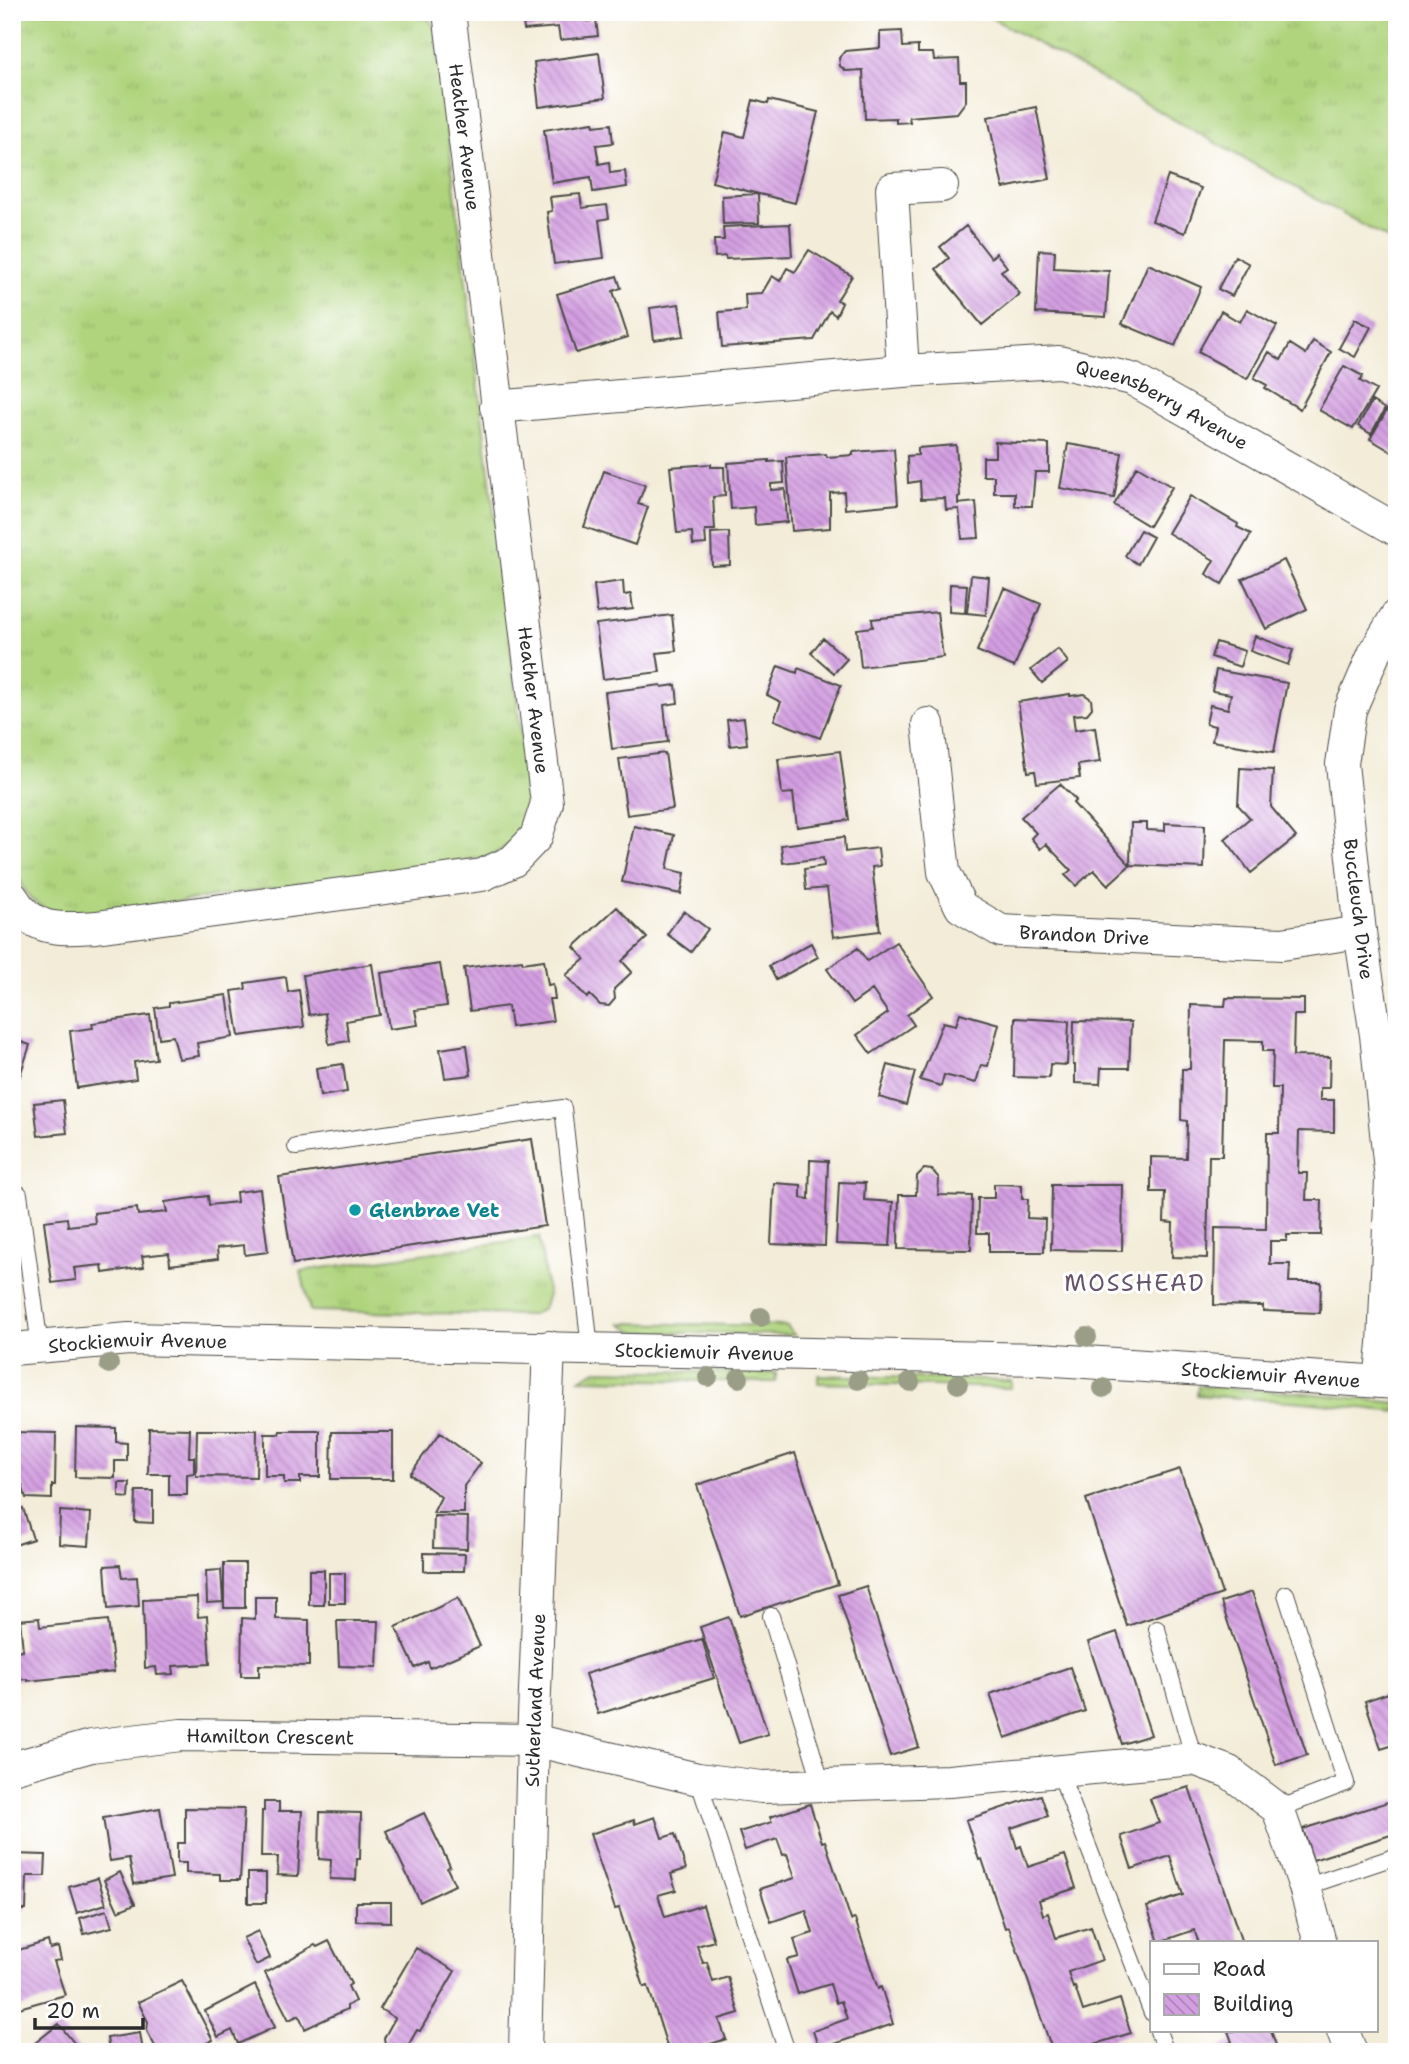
<svg xmlns="http://www.w3.org/2000/svg" width="1409" height="2064" font-family="'Shantell Sans',sans-serif">
<style>
.grass{fill:url(#grass-tufts);stroke:#6d8054;stroke-width:2}
.building{fill:url(#building-back-hatch)}
.lines{fill:none;stroke-linecap:round;stroke-linejoin:round}
.service-casing{stroke:#494845;stroke-width:18}
.minor-casing{stroke:#494845;stroke-width:34}
.service{stroke:#fff;stroke-width:16}
.minor{stroke:#fff;stroke-width:32}
.tree{fill:#9b9e87}
.culture-dot{fill:#0f9aa8;stroke:#fff;stroke-width:2.5}
.labels{text-anchor:middle;stroke-width:6;stroke-linejoin:round;paint-order:stroke}
.street-label{font-size:19px;fill:#2b2b2b;stroke:#fff}
.culture-label{font-size:19px;font-weight:bold;fill:#0d838f;stroke:#fff;text-anchor:start}
.quarter-label{font-size:23px;letter-spacing:2px;fill:#66546b;stroke:#fff}
</style>
<defs>
<pattern id="grass-tufts" width="24" height="20" patternUnits="userSpaceOnUse" patternTransform="scale(1.75)"><rect width="24" height="20" fill="#afd47d"/><path d="M3 7l-1-3M5 7V3M7 7l1-3M15 17l-1-3M17 17v-4M19 17l1-3" fill="none" stroke="#97b66c"/></pattern>
<pattern id="building-back-hatch" width="6" height="6" patternUnits="userSpaceOnUse" patternTransform="scale(1.75)"><rect width="6" height="6" fill="#d49fe2"/><path d="M-1 5l2 2M0 0l6 6M5-1l2 2" fill="none" stroke="#ac82b7"/></pattern>
</defs>
<rect width="100%" height="100%" fill="#fff"/>
<filter id="ink" filterUnits="userSpaceOnUse"><feTurbulence type="fractalNoise" baseFrequency=".0143" numOctaves="2"/><feDisplacementMap in="SourceGraphic" scale="14" xChannelSelector="R" yChannelSelector="G"/><feConvolveMatrix kernelMatrix="1 2 1 2 8 2 1 2 1" color-interpolation-filters="sRGB"/></filter>
<filter id="wash" filterUnits="userSpaceOnUse"><feTurbulence type="fractalNoise" baseFrequency=".00686" numOctaves="4" result="noise"/><feDisplacementMap in="SourceGraphic" scale="28" xChannelSelector="R" yChannelSelector="G"/><feGaussianBlur stdDeviation="1.57" result="paint"/><feColorMatrix in="noise" values="0 0 0 0 0 0 0 0 0 0 0 0 0 0 0 0 0 1.4 0 .05"/><feComposite in="paint" operator="in"/></filter>
<g filter="url(#wash)">
<rect width="100%" height="100%" fill="#f3ecd8"/>
<!-- grass -->
<path class="grass" d="M17,12H408C421,14 428,16 435,28L529,801C526,831 517,840 492,856L76,917C32,912 25,897 12,858V20L18,18Z
M981,12H1397V244Z
M539,1237L548,1295L543,1308L532,1315L310,1311L301,1271Z
M621,1323L787,1326L794,1335L635,1332Z
M596,1370L776,1373V1382L580,1379Z
M818,1375L1011,1381V1388L818,1383Z
M1198,1386L1306,1393L1397,1403V1412L1304,1402L1197,1395Z"/>
<g id="blocks">
<!-- building -->
<path class="building" d="M522,12H588V21L596,19L598,36L560,40L558,27L524,30Z
M902,31L903,47L918,46V53H933L934,60L959,59L960,81H966V101L957,113L909,117L910,122L896,123V118L865,119L863,70L846,71L840,66L839,58L845,51L880,48V32Z
M599,53L605,98L539,107L534,62Z
M753,100L768,104L769,100L818,112L795,203L712,182L725,132L744,137Z
M1036,107L1050,179L1003,188L988,117Z
M593,122L594,126L611,124L613,143L596,145L599,164L609,162L610,173L625,171L627,187L593,192L591,177L552,183L544,130Z
M1168,176L1201,188L1185,233L1152,221Z
M580,194L582,208L607,205L609,218L599,220L604,258L554,264L547,212L552,211L550,197Z
M758,194L759,223L723,224L722,196Z
M790,224L792,256L726,259L725,256L715,257L714,240H724L723,227Z
M966,226L991,258L996,253L1007,267L1001,271L1020,294L982,325L936,269L949,258L940,247Z
M809,250L852,276L837,300L842,303L836,316L830,311L814,340L722,347L719,312L746,310L745,294L762,293L772,276L780,281L787,268L795,272Z
M1039,250L1055,251L1054,268L1109,271L1106,317L1036,313Z
M1235,256L1249,264L1232,296L1218,289Z
M1148,264L1201,287L1175,346L1122,324Z
M617,276L621,288L613,291L628,337L576,353L557,294Z
M679,304L684,336L654,340L650,308Z
M1247,309L1277,326L1247,379L1198,352L1221,311L1240,322Z
M1355,319L1371,327L1355,357L1339,348Z
M1313,341L1331,352L1300,409L1265,388L1267,385L1254,378L1269,352L1281,360L1290,344L1306,354Z
M1344,366L1363,376L1360,381L1376,390L1353,429L1319,410Z
M1397,393V455L1370,439Z
M1372,401L1385,409L1371,434L1358,426Z
M995,442L1049,444V472H1035L1032,506H1015V493H994V476H983V457H995Z
M1068,444L1122,453L1114,498L1060,488Z
M956,445L960,496L958,497V504L976,502L979,538L962,539L959,509L946,510L945,498L921,499L920,481L908,483L907,456L918,455V448Z
M894,449L898,504L845,509L844,492L830,493V528L792,531L786,457L826,454L827,457L853,455V452Z
M769,460V462L783,461L784,483L771,484V490L785,489L787,522L755,525L754,507L731,509L728,463Z
M711,464V467H724L725,496L713,497L715,530H705L706,544L693,545L692,532L677,533L670,467Z
M1137,466L1172,487L1149,526L1114,505Z
M604,471L645,485L638,504L648,507L635,545L584,527Z
M1190,496L1238,524L1237,527L1251,534L1222,584L1206,574L1214,560L1168,533Z
M1140,530L1153,537L1138,564L1125,556Z
M729,532L730,565L712,566L711,533Z
M1284,560L1307,609L1266,629L1242,579Z
M971,575L989,577L986,615L967,613Z
M623,581L624,595L631,594L633,609L597,613L594,585Z
M950,584L967,585L965,613L949,612Z
M1004,588L1041,604L1014,667L977,651Z
M937,612L943,657L861,667L857,629L873,627L872,619Z
M672,615L676,651L657,653L660,672L603,679L596,624Z
M1255,636L1293,650L1288,665L1250,651Z
M823,638L847,659L834,673L811,653Z
M1216,642L1245,651L1240,667L1211,657Z
M1058,649L1068,662L1042,683L1031,670Z
M778,666L797,673L798,668L841,685L820,738L774,720L781,702L767,695Z
M1216,670L1287,683L1274,752L1212,741L1215,726L1206,724L1210,705L1228,709L1231,694L1212,691Z
M661,685L662,687L676,685L678,703L664,705L668,742L612,749L605,692Z
M1070,694V696L1084,694L1091,699L1092,708L1087,714L1073,715L1075,730L1095,727L1100,762L1078,765L1080,778L1037,783L1035,771L1028,772L1018,702Z
M744,718L747,744L730,746L727,720Z
M840,751L849,820L797,827L793,793L782,794L778,759Z
M665,753L673,809L627,815L619,759Z
M1240,768L1273,770L1271,807L1296,837L1251,873L1225,839L1250,818L1238,805Z
M1060,784L1076,800L1073,803L1130,865L1131,823H1147V830L1165,831V823L1205,825L1204,868L1130,865L1108,885L1094,870L1076,886L1065,875L1071,870L1046,844L1040,849L1031,838L1036,833L1021,817Z
M634,826L674,835L667,869L685,873L681,894L622,882Z
M844,837L845,852L878,848L880,866L872,867L880,931L833,937L827,888L806,890L804,869L824,866L823,858L783,863L781,845Z
M617,907L647,938L622,961L632,972L614,989L615,999L609,1006L600,1005L590,995L587,998L566,975L585,959L574,947Z
M684,911L708,929L691,952L667,934Z
M896,942L933,996L907,1015L914,1025L871,1054L857,1035L888,1013L872,990L852,1004L827,969L858,948L867,961Z
M811,943L818,957L776,980L769,966Z
M522,960L523,963L544,960L548,985L553,984L555,999H549L553,1021L511,1027L508,1006L470,1011L464,968Z
M372,964L380,1015L346,1021L349,1041L329,1044L325,1013L309,1015L303,975Z
M440,964L447,1006L415,1010L418,1025L389,1029L381,973Z
M286,977L288,992L299,990L304,1027L239,1036L232,991L246,989L245,983Z
M227,995L233,1037L197,1043L199,1056L179,1059L173,1036L159,1038L155,1008L169,1006V1003Z
M1226,998L1304,999V1015H1294L1293,1056L1330,1057L1329,1088H1320V1100H1334V1132L1299,1131L1298,1173H1307L1306,1200H1322L1321,1235H1287V1241H1270V1264H1290L1289,1282H1321L1320,1313L1263,1311V1306L1214,1305L1215,1228L1266,1229L1267,1133H1279L1280,1088H1272L1273,1051H1263V1041L1225,1040L1222,1156H1209L1207,1258L1172,1257L1173,1223L1164,1222L1165,1192H1151V1157L1186,1158L1187,1121L1181,1120L1182,1069H1190L1191,1005L1225,1006Z
M960,1013L999,1024L988,1066L981,1065L976,1083L944,1075L941,1086L920,1080L943,1022L956,1025Z
M150,1015L156,1059L134,1062L136,1079L77,1088L70,1031L93,1028L92,1023Z
M1015,1018L1069,1021L1067,1065L1050,1064L1049,1078L1014,1077Z
M1074,1021L1131,1022L1129,1068H1101L1100,1084L1075,1083V1065H1073Z
M12,1039L30,1045L13,1097H12Z
M467,1045L471,1075L445,1078L440,1049Z
M343,1064L347,1092L320,1096L316,1068Z
M888,1065L915,1072L906,1105L879,1097Z
M63,1100L67,1133L38,1136L34,1103Z
M532,1139L545,1226L293,1264L279,1177Z
M810,1160L828,1161L825,1246L771,1244L774,1183L801,1185V1198L809,1199Z
M924,1169L932,1170L939,1178L938,1195L972,1196L971,1250L898,1249L899,1195H916L917,1176Z
M839,1182L865,1183L864,1200L893,1202L890,1246L836,1244Z
M994,1184L1022,1185V1199H1028L1027,1218L1045,1219L1044,1252H989V1233H977L978,1198H994Z
M1052,1185H1123L1122,1251L1051,1250Z
M260,1189L268,1252L245,1255L244,1245L217,1248L218,1259L170,1265L169,1253L142,1256L144,1267L103,1273L102,1265L74,1268L76,1280L52,1283L44,1221L67,1218L68,1226L95,1223L94,1213L137,1208L138,1215L167,1212L165,1202L208,1196L209,1205L237,1202L236,1192Z
M76,1427L116,1428V1442L127,1443V1461H115V1478L75,1477Z
M149,1428L190,1429L189,1457H194V1473L187,1474V1495H169V1474H148Z
M197,1430H257L256,1477L196,1476Z
M280,1431H320V1477H300V1483H284V1476H265V1434H279Z
M12,1432L56,1433L55,1485H52V1499L26,1498L22,1484H12Z
M332,1432H393V1479H331Z
M440,1433L481,1463L464,1486V1513H433L441,1497L410,1474Z
M795,1453L838,1584L740,1616L697,1485Z
M1180,1469L1222,1594L1127,1626L1086,1499Z
M119,1483H130L129,1498L119,1497Z
M136,1491H153V1523L135,1522Z
M23,1508L33,1539L12,1546V1511Z
M60,1511L91,1513L89,1546L59,1544Z
M434,1516L468,1517L467,1549L433,1548Z
M424,1553L465,1554L464,1571H424Z
M224,1563H245V1608H224Z
M120,1565L122,1578L137,1577L139,1606L108,1609L105,1566Z
M221,1570L223,1602L207,1603L206,1571Z
M309,1570H324V1605H309Z
M329,1573H345V1603H329Z
M866,1586L919,1747L890,1756L838,1595Z
M1252,1592L1307,1755L1276,1765L1221,1602Z
M197,1597L198,1617L207,1616L210,1664L173,1666L174,1674L157,1675L156,1667L145,1668L143,1600Z
M255,1597H276V1619L309,1620V1666L259,1665V1676H241L242,1618L255,1619Z
M458,1598L480,1646L430,1668L428,1662L415,1668L396,1627Z
M729,1617L768,1734L739,1743L700,1627Z
M39,1618L40,1627L108,1620L114,1672L28,1681V1679L12,1680V1651L23,1650L20,1620Z
M337,1621H379L377,1667L339,1666Z
M1117,1632L1151,1735L1122,1744L1088,1642Z
M702,1639L714,1678L598,1714L585,1674Z
M1070,1667L1085,1711L1005,1738L990,1694Z
M1397,1690V1744L1381,1749L1365,1701Z
M1189,1787L1202,1825L1242,1943H1199L1194,1930L1159,1942L1147,1907L1183,1895L1170,1856L1132,1869L1121,1836L1159,1823L1150,1799Z
M1041,1795L1048,1816L1011,1828L1017,1848L1021,1846L1028,1867L1065,1855L1076,1888L1039,1900L1043,1915L1048,1913L1056,1938L1091,1927L1102,1960L1068,1972L1073,1988L1075,1987L1083,2011L1120,1999L1131,2033L1095,2044L1097,2052H1053L1009,1927L1005,1928L982,1859L979,1860L966,1820Z
M1397,1799V1833L1313,1860L1303,1829Z
M264,1802H279V1811H302L298,1876L277,1875L278,1857H261L262,1811H264Z
M810,1804L822,1842L825,1841L851,1920L855,1919L878,1989L881,1987L893,2024L819,2049L813,2031L847,2019L841,2001L836,2003L830,1984L798,1994L787,1960L799,1957L794,1939L813,1933L806,1910L771,1922L760,1889L795,1878L787,1854L783,1855L777,1839L745,1850L739,1832L772,1822L770,1817Z
M160,1808L172,1878L134,1884L129,1858L110,1861L103,1818Z
M185,1808L244,1809L240,1880H220V1874L186,1873V1863H177V1843H185Z
M320,1812L361,1813L360,1859H357L356,1880L330,1879L331,1860L319,1859Z
M424,1813L450,1866L447,1868L455,1885L420,1902L386,1831Z
M655,1817L662,1838L675,1834L686,1869L671,1874L676,1890L658,1895L665,1917L703,1905L714,1941L697,1946L703,1963L707,1962L713,1982L728,1977L739,2013L719,2019L726,2039L686,2052H669L648,1986L644,1987L619,1908L615,1909L590,1834L634,1820L635,1824Z
M12,1854L46,1855L45,1876H27L26,1910H12Z
M120,1872L135,1904L118,1911L104,1880Z
M248,1873H266V1903H248Z
M98,1878L106,1904L77,1913L69,1887Z
M356,1902H391V1922L356,1921Z
M107,1910L112,1927L84,1934L80,1918Z
M258,1931L270,1958L256,1965L243,1938Z
M48,1941L50,1949L58,1947L61,1960L54,1961L65,1995L12,2010V1952Z
M329,1941L351,1984L348,1986L355,2001L347,2006V2009L305,2029L299,2015L289,2020L265,1973L315,1945L317,1947Z
M416,1948L455,1971L420,2031L417,2030L405,2051L399,2052L385,2044L384,2038L395,2018L380,2009Z
M182,1981L213,2040L189,2052H158L147,2031L148,2022L138,2002Z
M255,1985L275,2027L238,2044L232,2030L218,2037L205,2011Z
M59,2024L81,2052H28L26,2050Z
M1228,2031H1271L1276,2045L1256,2052H1206L1232,2042Z
M140,2033L143,2052H109L107,2038Z"/>
</g>
</g>
<g filter="url(#ink)">
<use href="#blocks" fill-opacity="0" stroke="#494845" stroke-width="2"/>
<g class="lines">
<!-- service casing -->
<g class="service-casing">
<path id="service" d="M296,1147L563,1108L590,1348
M19,1194L40,1346
M771,1616L822,1785
M1157,1629L1194,1759
M1060,1773L1152,2013
M698,1779L787,2052
M1278,1809L1346,1783L1286,1594
M1305,1887L1397,1856
M1158,2031L1166,2052"/>
</g>
<!-- minor casing -->
<g class="minor-casing">
<g id="minor">
<path d="M903,371L892,189L942,186"/>
<path id="s1" d="M496,407L903,371L1059,362L1132,379L1397,530"/>
<path id="s2" d="M928,724L944,872L961,907L1001,931L1282,944L1360,932"/>
<path d="M12,897C33,933 60,929 96,927L482,875L513,861L536,837L547,803C513,540 483,276 449,12"/>
<path id="s3" d="M12,1349L129,1339L1041,1359L1397,1383"/>
<path d="M1380,1382L1384,1344L1391,1180L1376,1035L1360,932L1342,764L1350,710L1374,654L1397,615"/>
<path id="s4" d="M12,1768L91,1746L181,1735L533,1740L698,1779L762,1787L949,1781L1194,1759L1229,1772L1278,1809L1305,1887L1320,1943"/>
<path d="M1343,2031L1351,2052"/>
<path id="s5" d="M525,2052L533,1740L549,1347"/>
</g>
</g>
<!-- service -->
<use href="#service" class="service"/>
<!-- minor -->
<use href="#minor" class="minor"/>
</g>
<!-- trees -->
<g class="tree">
<circle cx="761" cy="1317" r="10"/>
<circle cx="1087" cy="1337" r="10"/>
<circle cx="109" cy="1364" r="10"/>
<circle cx="708" cy="1377" r="10"/>
<circle cx="739" cy="1378" r="10"/>
<circle cx="858" cy="1380" r="10"/>
<circle cx="910" cy="1382" r="10"/>
<circle cx="958" cy="1384" r="10"/>
<circle cx="1103" cy="1388" r="10"/>
</g>
</g>
<!-- markers -->
<circle class="culture-dot" cx="355" cy="1210" r="7"/>
<g class="labels">
<!-- street labels -->
<g class="street-label">
<text transform="translate(465 137) rotate(83)" y="7">Heather Avenue</text>
<text dy="7" stroke="none"><textPath href="#s1" startOffset="677">Queensberry Avenue</textPath></text>
<text transform="translate(534 700) rotate(83)" y="7">Heather Avenue</text>
<text transform="translate(1359 909) rotate(83)" y="7">Buccleuch Drive</text>
<text dy="7" stroke="none"><textPath href="#s2" startOffset="318">Brandon Drive</textPath></text>
<text dy="7" stroke="none"><textPath href="#s3" startOffset="126">Stockiemuir Avenue</textPath></text>
<text dy="7" stroke="none"><textPath href="#s3" startOffset="693">Stockiemuir Avenue</textPath></text>
<text dy="7" stroke="none"><textPath href="#s3" startOffset="1260">Stockiemuir Avenue</textPath></text>
<text dy="7" stroke="none"><textPath href="#s5" startOffset="352">Sutherland Avenue</textPath></text>
<text dy="7" stroke="none"><textPath href="#s4" startOffset="262">Hamilton Crescent</textPath></text>
</g>
<!-- culture labels -->
<g class="culture-label">
<text x="369" y="1217">Glenbrae Vet</text>
</g>
<!-- quarter labels -->
<g class="quarter-label">
<text x="1135" y="1291">MOSSHEAD</text>
</g>
</g>
<!-- margin -->
<rect width="1409" height="2064" fill="none" stroke="#fff" stroke-width="42"/>
<!-- legend -->
<rect x="1150" y="1941" width="228" height="91" fill="#ffffff" stroke="#aaaaaa" stroke-width="2"/>
<rect x="1164" y="1964" width="35" height="10" fill="#ffffff" stroke="#aaaaaa" stroke-width="2"/>
<text x="1213" y="1976" font-size="21" fill="#2b2b2b">Road</text>
<rect x="1164" y="1994" width="35" height="21" fill="url(#building-back-hatch)" stroke="#aaaaaa" stroke-width="2"/>
<text x="1213" y="2011" font-size="21" fill="#2b2b2b">Building</text>
<!-- scale -->
<path d="M35 2018v10h108v-10" fill="none" stroke="#2b2b2b" stroke-width="3.5"/>
<text x="46" y="2018" font-size="21" fill="#2b2b2b" stroke="#ffffff" stroke-width="5" paint-order="stroke">20 m</text>
</svg>
